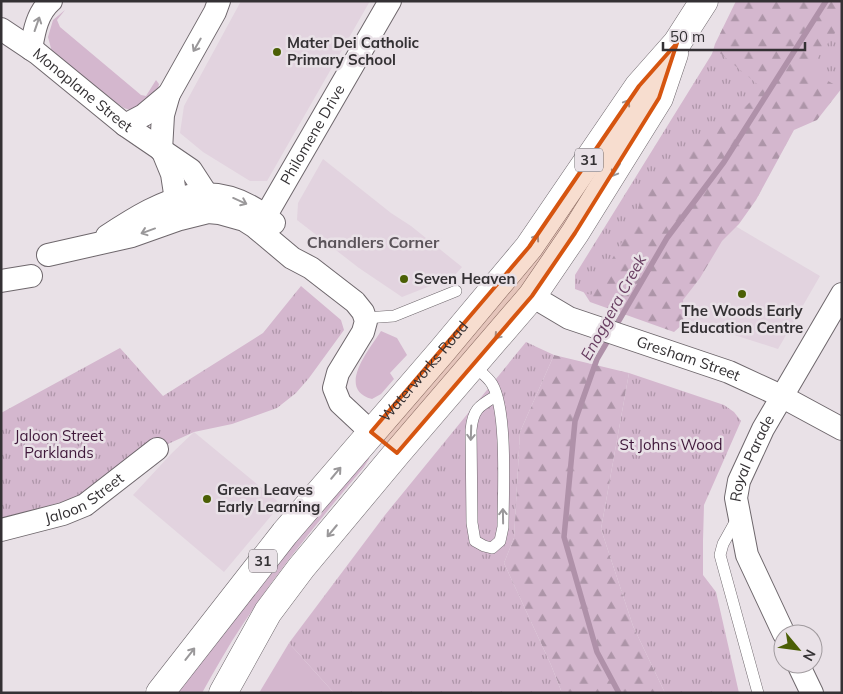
<svg xmlns="http://www.w3.org/2000/svg" width="843" height="694" font-family="Mulish,sans-serif">
<style>
.built{fill:#e2d3df}
.grass{fill:#d4b7ce}
.forest{fill:url(#forest-firs)}
.park{fill:url(#park-tufts)}
.lines{fill:none;stroke-linecap:round;stroke-linejoin:round}
.stream{stroke:#af91a9;stroke-width:5.5}
.lane-casing{stroke:#6e676c;stroke-width:12}
.street-casing{stroke:#6e676c;stroke-width:24}
.primary-casing{stroke:#6e676c;stroke-width:29}
.lane{stroke:#fff;stroke-width:11}
.street{stroke:#fff;stroke-width:22}
.primary{stroke:#fff;stroke-width:28}
.oneway{stroke:#9a989a}
.marked{fill:#d65510;fill-opacity:0.2;stroke:#d65510;stroke-width:4;stroke-linejoin:round}
.poi-dot{fill:#4b5f05;stroke:#e9e1e7;stroke-width:2}
.labels{text-anchor:middle;stroke-width:5;stroke-linejoin:round;paint-order:stroke}
.shield{fill:#e9e1e7;stroke:#6a666a;stroke-width:1}
.shield-label{font-size:14px;font-weight:bold;fill:#343134}
.poi-label{font-size:15px;font-weight:bold;fill:#343134;stroke:#e9e1e7;text-anchor:start}
.street-label{font-size:15px;fill:#343134;stroke:#e9e1e7}
.park-label{font-size:15px;fill:#3f183a;stroke:#e9e1e7}
.neighbourhood-label{font-size:16px;font-weight:bold;fill:#5b545a;stroke:#e9e1e7}
.water-label{font-size:16px;font-style:italic;fill:#683e61;stroke:#e9e1e7}
</style>
<defs>
<pattern id="forest-firs" width="22" height="20" patternUnits="userSpaceOnUse" patternTransform="scale(1.25)"><rect width="22" height="20" fill="#d4b7ce"/><path d="M5 1l3.5 6h-7zM16 11l3.5 6h-7z" fill="#ad95a8"/></pattern>
<pattern id="park-tufts" width="24" height="20" patternUnits="userSpaceOnUse" patternTransform="scale(1.25)"><rect width="24" height="20" fill="#d4b7ce"/><path d="M3 7l-1-3M5 7V3M7 7l1-3M15 17l-1-3M17 17v-4M19 17l1-3" fill="none" stroke="#ad95a8"/></pattern>
</defs>
<rect width="100%" height="100%" fill="#e9e1e7"/>
<!-- built -->
<path class="built" d="M241,1H370L267,181H250L203,152L180,133L184,106Z
M323,159L391,213L411,226L462,267L453,277L402,297L359,268L297,220L298,203Z
M720,217L820,276L778,349L663,312Z
M194,432L281,504L224,572L133,495L172,453Z"/>
<!-- grass -->
<path class="grass" d="M65,10L57,20L60,27L141,95L146,96L156,80L159,84L157,95L133,111L124,108L106,96L52,52L48,37L53,20Z
M381,331L397,338L407,355L390,373L394,379L381,394L372,399C336,389 369,350 381,331Z
M371,450L369,459L364,467C321,518 279,569 243,624C228,646 215,670 202,693H175L234,614Z
M289,643L334,693H259Z"/>
<!-- forest -->
<path class="forest" d="M736,1H842V88L817,120L794,130L756,200L739,224L722,241L700,278L683,300L684,310L683,324L674,332L590,302L583,291L707,71L715,44Z
M554,355L629,373L601,529L633,626L665,693H562L551,665L504,563L514,538L520,432Z"/>
<!-- park -->
<path class="park" d="M842,23V89L809,70Z
M715,49L763,89L747,105L658,172L640,201L636,218L591,295L575,289V275Z
M301,286L341,320L344,330L309,378L296,393L277,408L232,424L194,432L157,449L83,496L1,519V413L120,348L163,396L263,333Z
M526,342L554,355L520,432L514,538L504,563L551,665L562,693H334L289,643L385,515Z
M629,373L724,405L734,412L741,421L704,505L703,541V575L716,592L739,693H665L633,626L601,529Z"/>
<g class="lines">
<!-- stream -->
<path class="stream" d="M614,329L667,238L724,162L826,1
M610,337L597,359L575,421L564,537L597,652L619,693"/>
<!-- lane casing -->
<g class="lane-casing">
<path id="lane" d="M365,318L394,316L456,291
M473,365C479,371 488,377 492,384C508,411 503,494 503,527L500,541L492,548L484,546L475,541L472,523L471,430C473,409 479,406 496,396
M738,517L723,544L720,555L758,693"/>
</g>
<!-- street casing -->
<g class="street-casing">
<g id="street">
<path id="s1" d="M1,29L37,53L125,125L191,170L206,193L194,215"/>
<path d="M31,49C34,32 37,13 51,1"/>
<path d="M125,125L144,115L169,94"/>
<path d="M161,150L163,115L169,94L215,12L219,1"/>
<path d="M163,152L172,174L176,200"/>
<path id="s2" d="M258,229L390,1"/>
<path d="M107,236C165,198 214,171 274,223"/>
<path d="M48,255L132,236L180,219L208,212L219,213L244,220L255,227L292,258L311,268L355,302L363,312L366,321L363,332L338,373L334,388L340,403L371,432"/>
<path d="M1,281L31,276"/>
<path id="s3" d="M532,296L569,318L729,372L781,396L842,429"/>
<path id="s4" d="M1,530L63,514L85,505L157,449"/>
<path id="s5" d="M784,634L747,555L736,498L739,481L763,429L842,294"/>
<path d="M798,664L812,693"/>
</g>
</g>
<!-- primary casing -->
<g class="primary-casing">
<g id="primary">
<path id="s6" d="M160,693L285,533L442,351L529,247L639,86L677,43L704,1"/>
<path d="M223,693L268,612L301,568L397,453L532,296L575,233L659,98L674,54"/>
</g>
</g>
<!-- lane -->
<use href="#lane" class="lane"/>
<!-- street -->
<use href="#street" class="street"/>
<!-- primary -->
<use href="#primary" class="primary"/>
</g>
<!-- one-way arrows -->
<defs><path id="oneway-shaft" d="M-6 0H5M1.5-3L5.5 0L1.5 3" fill="none" stroke-width="1.6" stroke-linecap="round" stroke-linejoin="round" transform="scale(1.25)"/></defs>
<g class="oneway">
<use href="#oneway-shaft" transform="translate(37 24) rotate(-71)"/>
<use href="#oneway-shaft" transform="translate(197 45) rotate(120)"/>
<use href="#oneway-shaft" transform="translate(625 106) rotate(-57)"/>
<use href="#oneway-shaft" transform="translate(616 170) rotate(122)"/>
<use href="#oneway-shaft" transform="translate(240 201) rotate(24)"/>
<use href="#oneway-shaft" transform="translate(148 231) rotate(160)"/>
<use href="#oneway-shaft" transform="translate(534 241) rotate(-56)"/>
<use href="#oneway-shaft" transform="translate(500 333) rotate(131)"/>
<use href="#oneway-shaft" transform="translate(471 433) rotate(92)"/>
<use href="#oneway-shaft" transform="translate(336 473) rotate(-50)"/>
<use href="#oneway-shaft" transform="translate(503 516) rotate(-91)"/>
<use href="#oneway-shaft" transform="translate(332 531) rotate(130)"/>
<use href="#oneway-shaft" transform="translate(190 654) rotate(-52)"/>
</g>
<!-- marked area -->
<path class="marked" d="M677,43L659,98L575,233L532,296L397,453L371,432L529,247L639,86Z"/>
<!-- markers -->
<g class="poi-dot">
<circle cx="277" cy="52" r="5"/>
<circle cx="404" cy="279" r="5"/>
<circle cx="742" cy="294" r="5"/>
<circle cx="207" cy="499" r="5"/>
</g>
<g class="labels">
<!-- shield labels -->
<g class="shield">
<rect x="575" y="148.5" width="28" height="23" rx="4"/>
<rect x="249" y="549.5" width="28" height="23" rx="4"/>
</g>
<g class="shield-label">
<text x="589" y="165">31</text>
<text x="263" y="566">31</text>
</g>
<!-- poi labels -->
<g class="poi-label">
<text x="287" y="48">Mater Dei Catholic<tspan x="287" dy="17">Primary School</tspan></text>
<text x="414" y="284">Seven Heaven</text>
<text x="742" y="316" text-anchor="middle">The Woods Early<tspan x="742" dy="17">Education Centre</tspan></text>
<text x="217" y="495">Green Leaves<tspan x="217" dy="17">Early Learning</tspan></text>
</g>
<!-- street labels -->
<g class="street-label">
<text dy="5" stroke="none"><textPath href="#s1" startOffset="102">Monoplane Street</textPath></text>
<text dy="5" stroke="none"><textPath href="#s2" startOffset="109">Philomene Drive</textPath></text>
<text dy="5" stroke="none"><textPath href="#s3" startOffset="169">Gresham Street</textPath></text>
<text dy="5" stroke="none"><textPath href="#s6" startOffset="416">Waterworks Road</textPath></text>
<text dy="5" stroke="none"><textPath href="#s5" startOffset="188">Royal Parade</textPath></text>
<text dy="5" stroke="none"><textPath href="#s4" startOffset="90">Jaloon Street</textPath></text>
</g>
<!-- park labels -->
<g class="park-label">
<text x="59" y="441">Jaloon Street<tspan x="59" dy="17">Parklands</tspan></text>
<text x="671" y="450">St Johns Wood</text>
</g>
<!-- neighbourhood labels -->
<g class="neighbourhood-label">
<text x="373" y="248">Chandlers Corner</text>
</g>
<!-- water labels -->
<g class="water-label">
<text transform="translate(613 307) rotate(-61)" y="6">Enoggera Creek</text>
</g>
</g>
<!-- border -->
<rect width="843" height="694" fill="none" stroke="#343134" stroke-width="5"/>
<!-- north arrow -->
<g transform="translate(798 649) rotate(119)"><circle r="24" fill="#e9e1e7" stroke="#a19b9f"/>
<path d="M0-4L9 19L0 12L-9 19Z" fill="#4b5f05"/>
<text y="-8" font-size="14" font-weight="bold" text-anchor="middle" fill="#343134">N</text>
</g>
<!-- scale -->
<path d="M663 42v8h142v-8" fill="none" stroke="#343134" stroke-width="2.5"/>
<text x="670" y="42" font-size="15" fill="#343134" stroke="#e9e1e7" stroke-width="4" paint-order="stroke">50 m</text>
</svg>
